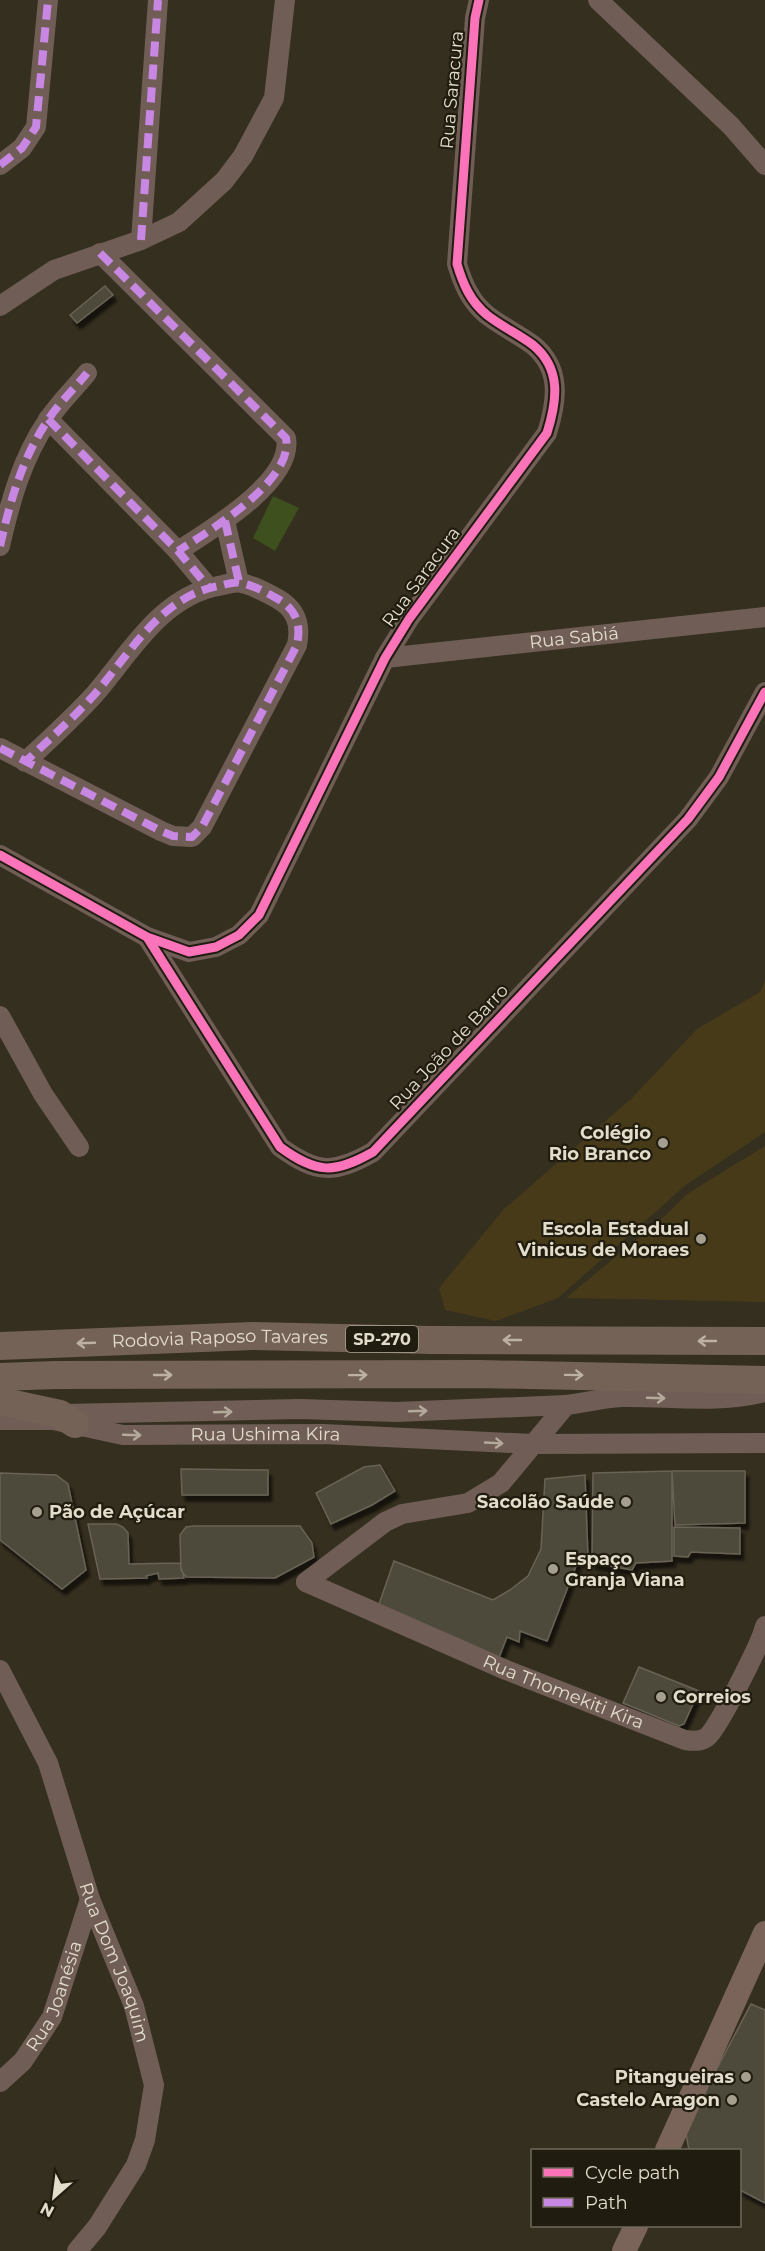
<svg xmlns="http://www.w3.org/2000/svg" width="765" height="2251" font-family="Montserrat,sans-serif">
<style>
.built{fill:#473a18}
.green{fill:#3e501e}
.building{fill:#4e483b;stroke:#696356;stroke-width:1.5;filter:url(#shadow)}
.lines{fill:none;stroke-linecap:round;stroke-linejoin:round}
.minor{stroke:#705e56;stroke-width:20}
.major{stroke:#7a6459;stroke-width:24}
.highway{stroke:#746257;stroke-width:28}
.quiet{stroke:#c787e3;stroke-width:8;stroke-dasharray:15 8;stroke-linecap:butt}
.cycleway-casing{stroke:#201c0f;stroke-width:13}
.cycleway{stroke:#fb73b8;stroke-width:9}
.oneway{stroke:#bcb1a2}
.oneway2{stroke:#b4aa9c}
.poi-dot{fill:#a59f8f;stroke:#201c0f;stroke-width:2}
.labels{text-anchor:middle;stroke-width:4.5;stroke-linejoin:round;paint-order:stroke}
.shield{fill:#201c0f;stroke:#a8a293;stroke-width:1.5}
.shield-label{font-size:16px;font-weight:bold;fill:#e2dccb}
.street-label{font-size:18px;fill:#e2dccb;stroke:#201c0f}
.poi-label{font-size:18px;font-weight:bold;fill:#e2dccb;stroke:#201c0f;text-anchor:end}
</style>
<defs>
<filter id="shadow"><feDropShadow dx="3.5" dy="6" stdDeviation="1.5" flood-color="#0009"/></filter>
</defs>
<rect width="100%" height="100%" fill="#352f1f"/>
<!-- built -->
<path class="built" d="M765,980V1132L687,1184L558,1298L496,1321L445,1310L439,1288L504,1209L632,1098L697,1029L760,992Z
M765,1146V1302L566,1298L667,1214L687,1194Z"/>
<!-- green -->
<path class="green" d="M273,496L299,508L275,551L253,538Z"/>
<!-- building -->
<path class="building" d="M105,286L113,295L77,323L70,315Z
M380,1465L395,1491L372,1505L331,1524L316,1493L364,1467Z
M181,1469L268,1470V1495H182Z
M672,1471V1561L636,1563L632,1570L592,1563L593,1473Z
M672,1471H745V1523L675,1525Z
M0,1473L56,1475L68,1484L86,1570L62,1589L0,1540Z
M585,1475L588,1558L578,1561L547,1641L520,1631L519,1642L507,1637L498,1660L378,1607L394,1561L493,1600L510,1590L528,1576L541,1549L545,1479Z
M88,1524H116L123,1527L128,1533L129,1564L180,1563L184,1578L159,1579L158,1573L146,1576L147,1578L100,1579Z
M194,1526H300L312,1543L314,1557L275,1578L186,1577L181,1570L180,1535L186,1527Z
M674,1527L740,1528V1554L691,1552L688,1557L674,1556Z
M639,1667L699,1691L684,1724L679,1726L623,1703Z
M751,2004L765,2010V2203L740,2190V2150H689L685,2129Z"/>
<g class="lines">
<!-- minor -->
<g class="minor">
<path d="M598,0L731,126L765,165"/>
<path d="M0,165L22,148L36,127L48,0"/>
<path d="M141,240L158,0"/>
<path d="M100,253L286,438C294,481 209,531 178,551"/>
<path d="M0,306L54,270L141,240L179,222L224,181L243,156L274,98L285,0"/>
<path d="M48,419L178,551L209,588"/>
<path d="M225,521L239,582"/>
<path d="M0,546C10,502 22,458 48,420C59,403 74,389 87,373"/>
<path id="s1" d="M385,658L765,617"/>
<path d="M0,748L161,831L173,836L192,837L202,827L297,645C301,625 297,610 278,599C267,593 253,585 241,583C234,581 225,585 218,586C160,597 129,655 94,695C72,719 49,740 25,762"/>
<path d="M0,855L147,937L189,952L216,947L239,935L259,915L385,658L409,619L547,433C557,401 562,369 533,345C518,334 501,326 487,315C470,301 463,284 457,264L475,18L479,0"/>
<path d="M147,937L280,1147C317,1174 334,1174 373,1152L688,819L719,777L765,692"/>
<path d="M0,1016L43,1094L79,1147"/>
<path d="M63,1414L299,1409L396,1412L566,1405"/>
<path id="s2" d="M0,1420H53L123,1435L323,1434L533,1444L765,1443"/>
<path id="s3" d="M306,1582L506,1670L685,1740C692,1741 701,1742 707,1737C718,1729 762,1641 765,1626"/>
<path d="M306,1582L385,1522L402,1514L468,1503L501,1483L566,1405C584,1403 603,1398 621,1397C668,1396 719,1404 765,1392"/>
<path id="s4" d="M0,1670L48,1763L90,1899L134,2006L154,2085L145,2140L136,2165L97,2227L77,2251"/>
<path id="s5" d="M0,2082L23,2061L52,2017L90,1899"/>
</g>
<!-- major -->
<path class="major" d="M667,2150L765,1933
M624,2251L636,2226"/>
<!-- highway -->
<g class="highway">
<path id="s6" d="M0,1346L253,1336L430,1340L765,1341"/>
<path d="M0,1377L55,1375L479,1374L765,1380"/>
<path d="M0,1401L60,1414L75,1424"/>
</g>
<!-- quiet -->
<path class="quiet" d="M0,165L22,148L36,127L48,0
M141,240L158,0
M100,253L286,438C294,481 209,531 178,551
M48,419L178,551L209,588
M225,521L239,582
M0,546C10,502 22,458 48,420C59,403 74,389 87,373
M0,748L161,831L173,836L192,837L202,827L297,645C301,625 297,610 278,599C267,593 253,585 241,583C234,581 225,585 218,586C160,597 129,655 94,695C72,719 49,740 25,762"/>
<!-- cycleway casing -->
<g class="cycleway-casing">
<path id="cycleway" d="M0,855L147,937L189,952L216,947L239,935L259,915L385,658L409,619L547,433C557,401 562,369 533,345C518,334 501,326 487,315C470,301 463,284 457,264L475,18L479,0
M147,937L280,1147C317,1174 334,1174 373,1152L688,819L719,777L765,692"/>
</g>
<!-- cycleway -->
<use href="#cycleway" class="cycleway"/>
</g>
<!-- one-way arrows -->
<defs><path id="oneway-shaft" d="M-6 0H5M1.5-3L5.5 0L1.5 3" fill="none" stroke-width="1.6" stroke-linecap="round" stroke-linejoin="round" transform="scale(1.5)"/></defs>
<g class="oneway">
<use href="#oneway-shaft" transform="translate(512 1340) rotate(-180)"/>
<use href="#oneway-shaft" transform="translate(707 1341) rotate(-180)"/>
<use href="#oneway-shaft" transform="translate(86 1343) rotate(178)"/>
<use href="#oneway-shaft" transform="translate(163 1375)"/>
<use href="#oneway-shaft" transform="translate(358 1375) rotate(-1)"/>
<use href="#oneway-shaft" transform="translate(574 1375) rotate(1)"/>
</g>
<g class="oneway2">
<use href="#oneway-shaft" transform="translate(656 1398) rotate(2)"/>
<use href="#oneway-shaft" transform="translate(418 1411) rotate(-2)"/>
<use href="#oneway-shaft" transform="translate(223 1412) rotate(-2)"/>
<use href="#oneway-shaft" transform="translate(132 1435) rotate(2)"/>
<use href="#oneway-shaft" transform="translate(494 1443) rotate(3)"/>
</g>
<!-- markers -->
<g class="poi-dot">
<circle cx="663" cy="1143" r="6"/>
<circle cx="701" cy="1239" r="6"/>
<circle cx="626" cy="1502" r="6"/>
<circle cx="37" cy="1512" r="6"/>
<circle cx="553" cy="1569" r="6"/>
<circle cx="661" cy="1697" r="6"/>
<circle cx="746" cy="2077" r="6"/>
<circle cx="732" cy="2100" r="6"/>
</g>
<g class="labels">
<!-- shield labels -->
<rect class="shield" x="346" y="1326" width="72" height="26" rx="4.5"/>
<g class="shield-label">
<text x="382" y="1345">SP-270</text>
</g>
<!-- street labels -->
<g class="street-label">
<text transform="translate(452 90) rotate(-85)" y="6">Rua Saracura</text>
<text transform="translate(421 577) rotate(-54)" y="6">Rua Saracura</text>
<text dy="6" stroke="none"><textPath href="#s1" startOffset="190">Rua Sabiá</textPath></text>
<text transform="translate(449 1047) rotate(-47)" y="6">Rua João de Barro</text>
<text dy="6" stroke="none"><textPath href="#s6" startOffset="220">Rodovia Raposo Tavares</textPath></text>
<text dy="6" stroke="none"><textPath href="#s2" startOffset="267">Rua Ushima Kira</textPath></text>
<text dy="6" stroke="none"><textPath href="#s3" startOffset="280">Rua Thomekiti Kira</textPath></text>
<text dy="6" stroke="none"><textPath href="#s4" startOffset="315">Rua Dom Joaquim</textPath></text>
<text dy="6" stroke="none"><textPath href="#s5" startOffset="104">Rua Joanésia</textPath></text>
</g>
<!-- poi labels -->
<g class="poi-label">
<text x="651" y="1139">Colégio<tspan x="651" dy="21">Rio Branco</tspan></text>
<text x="689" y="1235">Escola Estadual<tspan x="689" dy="21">Vinicus de Moraes</tspan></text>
<text x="614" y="1508">Sacolão Saúde</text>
<text x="49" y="1518" text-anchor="start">Pão de Açúcar</text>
<text x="565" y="1565" text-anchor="start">Espaço<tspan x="565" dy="21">Granja Viana</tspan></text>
<text x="673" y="1703" text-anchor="start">Correios</text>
<text x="734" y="2083">Pitangueiras</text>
<text x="720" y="2106">Castelo Aragon</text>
</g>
</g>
<!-- legend -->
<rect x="531" y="2149" width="210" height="78" fill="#201c0f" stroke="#6e695a" stroke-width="1.5"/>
<rect x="543" y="2168" width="30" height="9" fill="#fb73b8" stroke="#6e695a" stroke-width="1.5"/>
<text x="585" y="2179" font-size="18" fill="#e2dccb">Cycle path</text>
<rect x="543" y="2198" width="30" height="9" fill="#c787e3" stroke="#6e695a" stroke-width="1.5"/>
<text x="585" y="2209" font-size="18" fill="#e2dccb">Path</text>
<!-- north arrow -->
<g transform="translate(54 2197) rotate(208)" stroke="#201c0f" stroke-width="4.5" paint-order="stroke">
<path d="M0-4.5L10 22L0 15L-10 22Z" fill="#e2dccb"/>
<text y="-9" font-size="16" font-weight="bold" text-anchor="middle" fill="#e2dccb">N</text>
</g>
</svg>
